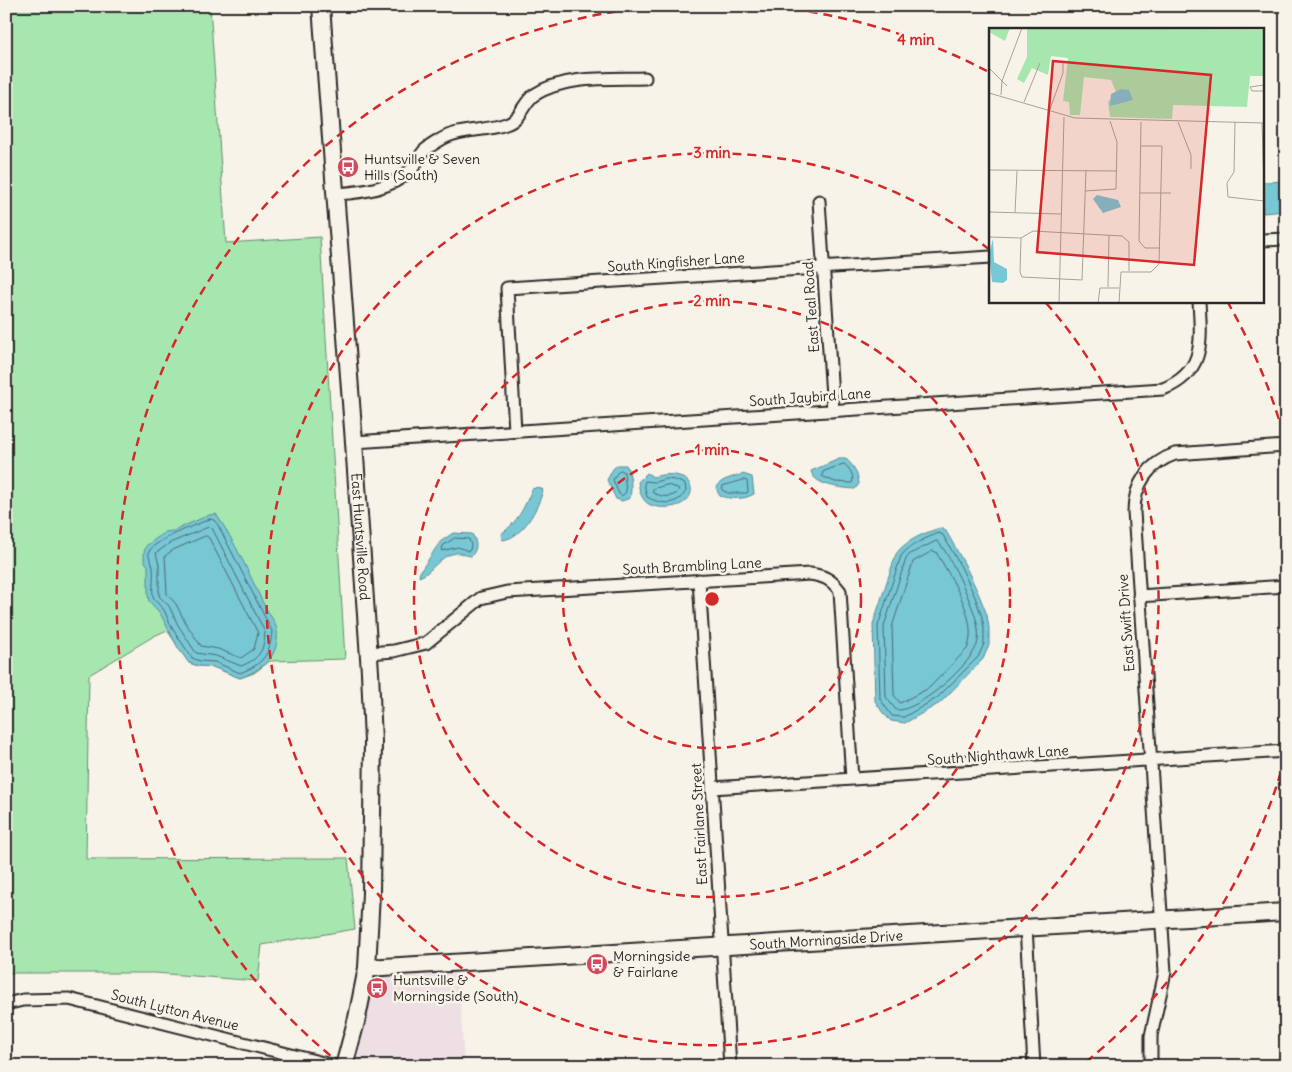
<svg xmlns="http://www.w3.org/2000/svg" width="1292" height="1072" font-family="Delius,sans-serif">
<style>
.built{fill:#eddfe4}
.green{fill:#a6e7b0;stroke:#68896e}
.water{fill:#78c7d5;stroke:#598991}
.lines{fill:none;stroke-linecap:round;stroke-linejoin:round}
.shore{stroke:#4a696f;stroke-width:1}
.street-casing{stroke:#2b2b2b;stroke-width:15}
.secondary-casing{stroke:#2b2b2b;stroke-width:20}
.street{stroke:#f7f3e8;stroke-width:11}
.secondary{stroke:#f7f3e8;stroke-width:16}
.ring{fill:none;stroke:#d62828;stroke-width:2.5;stroke-dasharray:9 6}
.labels{text-anchor:middle;stroke-width:5;stroke-linejoin:round;paint-order:stroke}
.poi-label{font-size:14px;fill:#2b2b2b;stroke:#f7f3e8;text-anchor:start}
.street-label{font-size:14px;fill:#2b2b2b;stroke:#f7f3e8}
.inset-road{fill:none;stroke:#a5a39c;stroke-width:1}
.view{fill:#d62828;fill-opacity:0.15;stroke:#d62828;stroke-width:2.5}
.inset-edge{fill:none;stroke:#2b2b2b;stroke-width:2.5}
.centre{fill:#d62828;stroke:#f7f3e8;stroke-width:2.5}
.ring-label{font-size:15px;text-anchor:middle;font-weight:bold;fill:#d62828;stroke:#f7f3e8;stroke-width:5;stroke-linejoin:round;paint-order:stroke}
</style>
<rect width="100%" height="100%" fill="#f7f3e8"/>
<filter id="ink" filterUnits="userSpaceOnUse"><feTurbulence type="fractalNoise" baseFrequency=".02" numOctaves="2"/><feDisplacementMap in="SourceGraphic" scale="10" xChannelSelector="R" yChannelSelector="G"/><feConvolveMatrix kernelMatrix="1 2 1 2 8 2 1 2 1" color-interpolation-filters="sRGB"/></filter>
<g filter="url(#ink)">
<!-- built -->
<path class="built" d="M458,962L464,1066H344L367,968Z"/>
<!-- green -->
<path class="green" d="M6,6H210L226,243L320,237L345,659L270,661L254,673L240,678L213,667L199,666L189,663L167,630L154,636L89,675L86,859L348,858L355,929L262,945L258,981L155,973H6Z"/>
<!-- water -->
<path class="water" d="M1286,181V211L1263,213V182Z
M839,459H846C854,466 858,473 859,484L855,489C842,488 814,486 811,471Z
M617,465H626C631,472 632,489 630,498L622,501L616,499L607,480L613,469Z
M647,473L653,477C701,463 705,512 658,507C643,505 640,495 638,482Z
M743,474L752,477L754,494C744,500 731,499 720,496C709,481 731,478 743,474Z
M538,487L543,490C539,507 522,539 502,540L501,534C517,523 525,507 532,489Z
M216,514C235,542 249,573 263,603C267,611 276,622 277,631C280,657 261,670 240,678L213,667L199,666L189,663L178,648L160,613L149,601L148,596V566L144,560V552L146,546L165,532L173,531L209,515Z
M940,528L946,531L965,565L979,595L987,615L989,628V645L983,659L940,703L905,723L891,721L883,713L875,701L873,624L896,554C906,540 924,533 940,528Z
M453,533L472,534C477,542 478,549 471,556C466,556 461,552 456,553C439,555 432,573 419,577L420,572L440,542Z"/>
<g class="lines">
<!-- shore -->
<path class="shore" d="M844,464C850,468 855,477 852,483L835,482L822,476L823,472Z
M621,470L624,472L626,492L622,496L619,494L613,480L617,473Z
M666,479L675,480L685,484L686,491C677,506 662,505 647,497L644,484L645,481L654,482Z
M744,480L747,481L748,491L747,493H728L722,490L723,486Z
M667,485L678,488L679,491C672,499 660,497 652,492L653,489Z
M210,519L214,520L218,525L272,631C270,655 263,664 240,673L215,662L200,661L192,658L172,628L164,610L153,598C152,588 154,578 153,567C152,562 148,558 149,552C152,541 198,524 210,519Z
M209,527L212,528L265,632C264,651 259,659 241,666L216,656L196,653L178,625L169,606L159,596V565L156,553L170,543Z
M939,533L943,535L961,567L975,597L982,617L984,628V644L978,657L937,698L904,717L892,716L880,699L878,626L901,556C909,545 926,538 939,533Z
M206,536L209,538L258,633L254,649L241,658L218,649L201,646L185,622L176,604L167,594L165,556L173,550Z
M455,538L469,539L471,545L470,550L468,551L458,547L442,551L443,546Z
M937,541C948,549 972,604 976,619C978,626 979,634 978,641C975,662 917,713 896,710L886,697L884,626L906,559L910,554Z
M933,551L936,552C950,576 980,621 967,649L929,688L900,703L894,695L892,627L913,562Z"/>
<!-- street casing -->
<g class="street-casing">
<path id="street" d="M337,194C363,192 391,189 411,170C416,164 419,157 424,151C428,147 435,143 440,140C459,128 484,132 506,124C521,119 523,103 534,95C564,75 611,79 645,78
M819,201L833,411
M1263,240L1286,239
M515,431L507,288L991,257
M354,442L1163,389C1206,372 1201,340 1199,301
M699,580L730,1066
M1139,596L1286,586
M369,653L394,651L426,643L481,598L507,592L810,574C824,576 831,579 840,591L852,779
M712,788L1286,751
M1026,927L1034,1066
M6,1004L23,1000L69,999L335,1066
M1151,1066V1036L1165,972L1134,512C1134,484 1149,463 1175,454L1286,446"/>
</g>
<!-- secondary casing -->
<g class="secondary-casing">
<g id="secondary">
<path id="s1" d="M321,6L354,442L370,672L373,742L371,893L367,968L357,1018L344,1066"/>
<path id="s2" d="M367,968L1286,912"/>
</g>
</g>
<!-- street -->
<use href="#street" class="street"/>
<!-- secondary -->
<use href="#secondary" class="secondary"/>
</g>
</g>
<!-- distance rings -->
<g class="ring">
<circle cx="712" cy="599" r="149"/>
<circle cx="712" cy="599" r="298"/>
<path d="M1046 303A446 446 0 1 1 990 250"/>
<path d="M1285 758A595 595 0 0 1 1082 1065M342 1065A595 595 0 0 1 660 6M764 6A595 595 0 0 1 987 71M1227 301A595 595 0 0 1 1285 440"/>
</g>
<!-- icons -->
<defs>
<g id="bus-disc" transform="scale(1.125)"><circle r="9.5" fill="#d1495b" stroke="#f7f3e8"/><path d="M-5-6H5V4H4V6H2V4H-2V6H-4V4H-5ZM-3.5-4V0h7V-4ZM-3.5 1.2v1.5H-2V1.2ZM2 1.2v1.5H3.5V1.2Z" fill="#fff"/></g>
</defs>
<g fill-rule="evenodd">
<use href="#bus-disc" x="348" y="167"/>
<use href="#bus-disc" x="597" y="964"/>
<use href="#bus-disc" x="377" y="988"/>
</g>
<g class="labels">
<!-- poi labels -->
<g class="poi-label">
<text x="364" y="164">Huntsville &amp; Seven<tspan x="364" dy="16">Hills (South)</tspan></text>
<text x="613" y="961">Morningside<tspan x="613" dy="16">&amp; Fairlane</tspan></text>
<text x="393" y="985">Huntsville &amp;<tspan x="393" dy="16">Morningside (South)</tspan></text>
</g>
<!-- street labels -->
<g class="street-label">
<text transform="translate(676 262) rotate(-4)" y="5">South Kingfisher Lane</text>
<text transform="translate(811 307) rotate(-94)" y="5">East Teal Road</text>
<text transform="translate(810 397) rotate(-4)" y="5">South Jaybird Lane</text>
<text dy="5" stroke="none"><textPath href="#s1" startOffset="532">East Huntsville Road</textPath></text>
<text transform="translate(692 566) rotate(-3)" y="5">South Brambling Lane</text>
<text transform="translate(1126 623) rotate(-94)" y="5">East Swift Drive</text>
<text transform="translate(998 755) rotate(-4)" y="5">South Nighthawk Lane</text>
<text transform="translate(699 824) rotate(-93)" y="5">East Fairlane Street</text>
<text dy="5" stroke="none"><textPath href="#s2" startOffset="460">South Morningside Drive</textPath></text>
<text transform="translate(175 1010) rotate(14)" y="5">South Lytton Avenue</text>
</g>
</g>
<!-- overview -->
<g transform="translate(989 28)">
<rect width="275" height="275" fill="#f7f3e8"/>
<path d="M0,0H21L16,13L0,4ZM38,0L275,2V48H261L258,79L184,77L183,91L121,89L119,74L127,64L122,52L95,49L91,87H81L80,74L74,73L79,30L62,28L59,47L43,40L35,55L28,51L38,29Z" fill="#a6e7b0"/>
<path d="M132,61L140,62L144,72L121,78L122,66ZM108,167L129,172L132,179L114,185L104,171ZM4,211L5,234L18,241V252L14,255L3,254L0,226Z" fill="#78c7d5"/>
<path class="inset-road" d="M0,40L13,53L12,67M275,57L261,59L263,63H275M18,58L13,53L33,0M0,65L86,90L275,95M35,74L51,35M60,84L74,45V34M152,94L150,213L156,220H171M189,94L202,127V141M246,94L245,144L238,155L239,169L275,173M273,95L275,158M0,142L128,143M96,163L127,161L128,114L121,93M151,165H182M0,184L72,186M26,185L28,143M0,209L32,210L44,203L133,208L140,214V243M32,210L31,244L33,249L93,252L97,142M119,259L120,207M70,275L75,89M109,275L111,260H130M130,275L132,244H162L170,236L173,118H152"/>
<path class="view" d="M64,33L222,47L205,237L48,224Z"/>
<rect width="275" height="275" class="inset-edge"/>
</g>
<circle cx="712" cy="599" r="8" class="centre"/>
<g class="ring-label">
<text x="916" y="45">4 min</text>
<text x="712" y="158">3 min</text>
<text x="712" y="306">2 min</text>
<text x="712" y="455">1 min</text>
</g>
<!-- margin -->
<rect width="1292" height="1072" fill="none" stroke="#f7f3e8" stroke-width="25"/>
<rect x="12" y="12" width="1267" height="1047" fill="none" stroke="#2b2b2b" stroke-width="2" filter="url(#ink)"/>
</svg>
